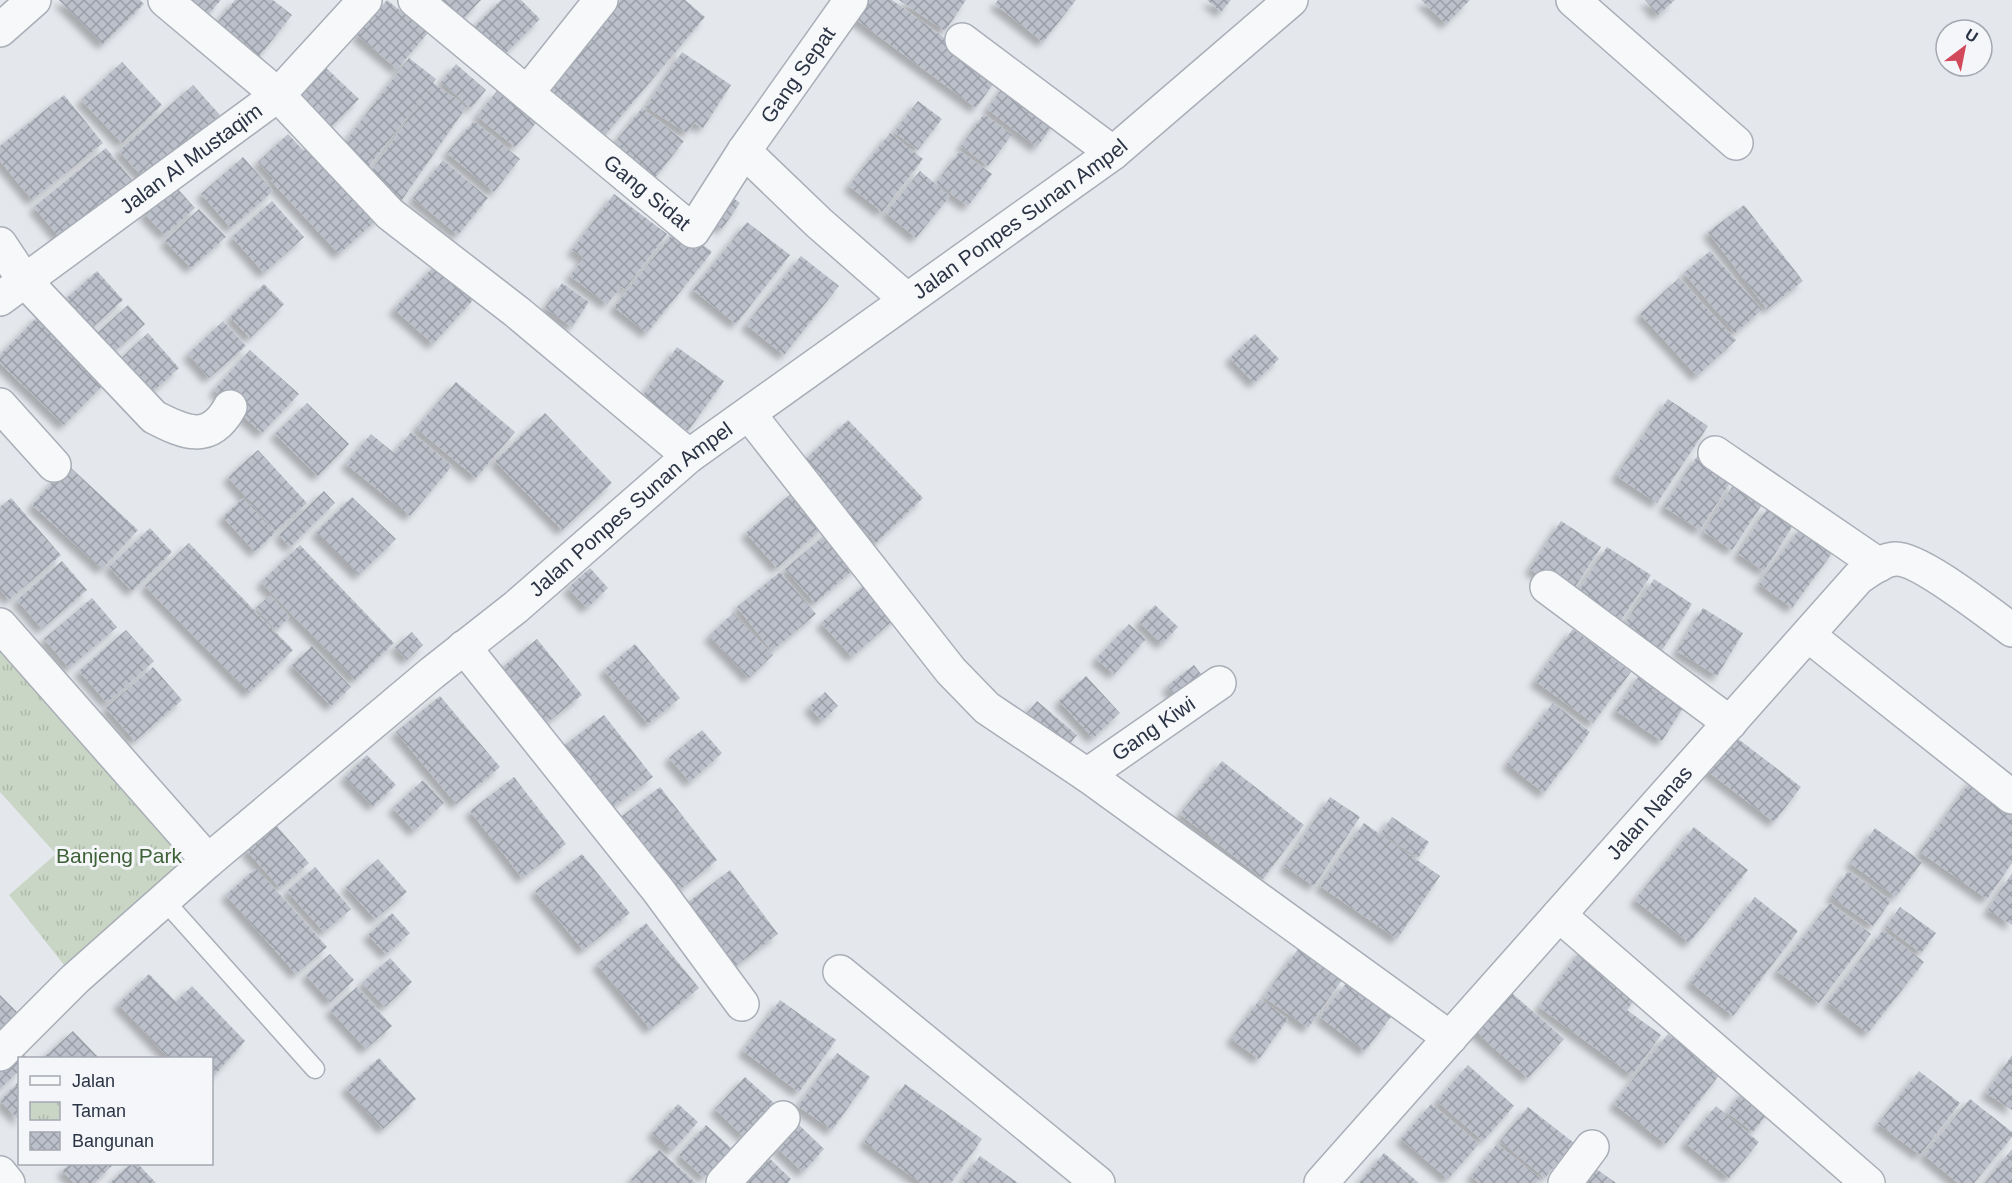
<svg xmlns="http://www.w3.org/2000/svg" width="2012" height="1183" font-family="Helvetica,sans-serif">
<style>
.park{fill:url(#park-tufts)}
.building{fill:url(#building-cross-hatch);filter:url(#shadow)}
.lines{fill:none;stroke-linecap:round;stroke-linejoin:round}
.service-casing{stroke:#a9aeb7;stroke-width:21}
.minor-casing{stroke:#a9aeb7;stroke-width:36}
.service{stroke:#f7f8fa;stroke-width:18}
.minor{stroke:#f7f8fa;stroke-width:33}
.labels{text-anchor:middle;stroke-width:6;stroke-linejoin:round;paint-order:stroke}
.street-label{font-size:21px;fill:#2b3445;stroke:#f4f6f9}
.park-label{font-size:21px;fill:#3f6138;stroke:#f4f6f9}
</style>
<defs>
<pattern id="park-tufts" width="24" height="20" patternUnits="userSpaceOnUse" patternTransform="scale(1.5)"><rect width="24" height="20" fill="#c9d6c5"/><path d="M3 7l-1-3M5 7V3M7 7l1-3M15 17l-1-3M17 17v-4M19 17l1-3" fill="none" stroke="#adb8ab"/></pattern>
<pattern id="building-cross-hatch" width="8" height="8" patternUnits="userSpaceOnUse" patternTransform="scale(1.5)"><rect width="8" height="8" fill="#bbc0ca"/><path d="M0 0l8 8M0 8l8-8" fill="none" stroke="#989da6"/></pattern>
<filter id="shadow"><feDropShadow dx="-5.5" dy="5.5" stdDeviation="3" flood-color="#0004"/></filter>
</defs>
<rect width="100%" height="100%" fill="#e4e7ec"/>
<!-- park -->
<path class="park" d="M15,642L208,861L75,979L9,895L56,854L0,792V652Z"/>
<!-- building -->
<path class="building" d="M59,0H140L144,4L103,44Z
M182,0H221L204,19Z
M235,0H273L292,15L253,64L211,30Z
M387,0L428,33L397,69L357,35Z
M437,0H481L460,22Z
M501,0H521L540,19L501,58L472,29Z
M620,0H685L705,17L596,146L538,97Z
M861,0H892L998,77L976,108L850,15Z
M899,0H966L945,31Z
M998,0H1076L1043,42L995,4Z
M1207,0H1231L1221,12Z
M1421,0H1470L1446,24Z
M1645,0H1675L1658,15Z
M682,52L731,85L703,128L694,123L687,133L646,107Z
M409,58L436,79L433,83L467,106L399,204L365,180L432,85L369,166L342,146Z
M122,62L162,105L122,143L81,100Z
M321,63L359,99L326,132L289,96Z
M456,64L486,90L471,108L441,82Z
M1008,81L1058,118L1037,147L987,109Z
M193,85L220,115L146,181L119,151Z
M497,91L536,123L515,147L477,116Z
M64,95L103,143L32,200L0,161V146Z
M918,101L942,119L918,150L894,132Z
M642,108L684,141L647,188L605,155Z
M984,114L1012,135L988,166L961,146Z
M474,121L520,159L494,192L447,153Z
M890,133L923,159L882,212L849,186Z
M288,134L304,151L314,141L382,215L339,254L271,181L274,179L258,162Z
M106,148L132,180L60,238L34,207Z
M960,151L992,174L968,206L936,183Z
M243,157L273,191L231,228L201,194Z
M443,160L488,198L458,235L413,198Z
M920,171L950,196L916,238L886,213Z
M175,186L195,208L165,235L144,213Z
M722,190L740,203L722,229L704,216Z
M614,194L667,234L625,289L621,287L607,304L570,276L584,258L572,250Z
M272,201L304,237L264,273L232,237Z
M1744,205L1803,281L1767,309L1708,232Z
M199,209L226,237L191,268L165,241Z
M747,222L790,255L736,324L693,290Z
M679,226L712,252L647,333L614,307Z
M1710,251L1762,310L1735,333L1684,273Z
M801,256L839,286L784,355L746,325Z
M436,264L474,299L433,344L394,309Z
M97,271L123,300L84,335L58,306Z
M1679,278L1736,340L1697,376L1640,314Z
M562,283L589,302L572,327L545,308Z
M264,284L284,304L250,338L230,317Z
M128,305L145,324L112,354L95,335Z
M40,314L108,380L64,425L0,363V355Z
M223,321L246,346L209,378L188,354Z
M148,333L179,368L146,398L115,364Z
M1255,334L1279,359L1254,383L1230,358Z
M677,347L724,381L688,431L641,398Z
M250,350L299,394L262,433L214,390Z
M456,382L515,432L476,478L416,428Z
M1668,399L1708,426L1657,503L1616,476Z
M307,403L349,444L318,476L275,434Z
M545,413L612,483L562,530L495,461Z
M848,420L923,498L876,543L801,463Z
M411,432L452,466L410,516L346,464L371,434L394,453Z
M258,450L307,503L275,531L228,477Z
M1698,455L1733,478L1700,530L1664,507Z
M68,465L138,530L102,569L32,505Z
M1734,484L1763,503L1732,550L1704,532Z
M324,491L335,503L290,547L279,535Z
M793,492L825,526L777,568L746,533Z
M352,497L396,539L359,575L316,532Z
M11,498L61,555L9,600L0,589V507Z
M243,498L275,533L255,552L223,517Z
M1768,507L1794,524L1764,571L1738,554Z
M1561,521L1601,547L1570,595L1530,569Z
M1802,526L1835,549L1792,608L1759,584Z
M150,528L172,552L132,591L109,567Z
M832,529L861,563L815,603L785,569Z
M189,543L293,650L249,693L145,586Z
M300,545L394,643L355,680L261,582Z
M1607,547L1651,575L1615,629L1572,601Z
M62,561L87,590L42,629L17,600Z
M590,568L608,588L587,608L568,588Z
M780,572L816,614L772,651L737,607Z
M1654,579L1692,604L1658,656L1620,631Z
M870,580L900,614L852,657L821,623Z
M270,595L290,617L276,630L256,608Z
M92,598L117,627L69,668L44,639Z
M1155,605L1178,627L1162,644L1139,622Z
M1703,608L1743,633L1717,676L1677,651Z
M733,613L773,655L749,678L709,636Z
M1129,624L1146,639L1114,674L1096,659Z
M1573,629L1631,672L1593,723L1535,681Z
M126,630L154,661L107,703L79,671Z
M412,632L423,645L407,660L395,647Z
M537,639L582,695L538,730L493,675Z
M635,644L680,698L648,724L604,670Z
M312,646L351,687L331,706L292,665Z
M1194,665L1208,683L1180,704L1167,686Z
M153,667L182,700L135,741L106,708Z
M1641,673L1686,703L1662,741L1616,711Z
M1086,676L1120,713L1093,738L1059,701Z
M825,692L838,706L822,721L809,707Z
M440,696L500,767L456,804L396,732Z
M1037,701L1077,735L1063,752L1023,718Z
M1553,703L1590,732L1544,793L1507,764Z
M604,715L653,777L610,809L562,747Z
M702,730L722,753L690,782L669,758Z
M1733,735L1801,787L1774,822L1706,770Z
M367,755L396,785L373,806L345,777Z
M1222,761L1304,825L1263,879L1180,814Z
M514,777L566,844L522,878L470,811Z
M1973,778L2012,805V863L1987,899L1920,852Z
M423,780L444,803L414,831L393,808Z
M660,787L717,860L671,897L613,823Z
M1330,797L1360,817L1314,886L1284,866Z
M1392,817L1429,842L1418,858L1381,833Z
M1364,823L1440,876L1397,939L1320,886Z
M275,824L309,863L280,888L246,850Z
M1694,827L1748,870L1689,943L1635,900Z
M1875,828L1922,862L1896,897L1850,863Z
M582,854L630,913L583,950L535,891Z
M378,859L407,892L375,919L346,887Z
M315,867L351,909L324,932L287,891Z
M256,868L327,947L296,974L226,895Z
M730,870L778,934L725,974L677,911Z
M1848,871L1891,901L1873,926L1831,897Z
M2012,873V925L1988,910Z
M1755,897L1798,931L1733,1016L1690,982Z
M1830,903L1871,934L1819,1003L1777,971Z
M1900,907L1936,933L1921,953L1886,927Z
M392,913L410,933L386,954L368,935Z
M646,923L699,988L650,1029L597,964Z
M1883,930L1924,962L1868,1033L1828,1002Z
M1298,949L1342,980L1308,1028L1264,997Z
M1582,949L1639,992L1627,1010L1661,1035L1632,1075L1539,1007Z
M330,954L354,980L330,1002L306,975Z
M390,958L412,982L385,1007L362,983Z
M149,974L176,1002L192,986L245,1041L212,1078V1058H169L118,1004Z
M1347,982L1391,1017L1365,1051L1320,1017Z
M357,987L392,1026L366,1049L330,1010Z
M1505,987L1564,1039L1528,1078L1470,1027Z
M0,995L17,1012L0,1029Z
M1260,999L1288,1019L1259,1059L1231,1039Z
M780,1000L836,1040L799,1092L743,1051Z
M73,1031L99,1058H43Z
M1668,1034L1720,1074L1666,1144L1614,1104Z
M17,1048L27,1058H20V1070L0,1089V1064Z
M837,1053L870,1077L832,1130L798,1106Z
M2012,1055V1110L1986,1093Z
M379,1058L416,1099L383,1129L346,1088Z
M1468,1065L1514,1106L1483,1141L1437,1101Z
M1919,1071L1960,1103L1920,1155L1878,1124Z
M745,1077L775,1104L744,1137L715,1109Z
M20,1080V1121L0,1101Z
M905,1084L982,1139L951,1183H921L864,1142Z
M1745,1089L1771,1109L1753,1132L1727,1112Z
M1970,1099L2012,1132V1137L1974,1183H1958L1924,1155Z
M678,1104L698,1122L672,1151L652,1133Z
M1431,1104L1479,1144L1448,1179L1401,1139Z
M1716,1106L1759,1142L1729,1178L1685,1143Z
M1528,1107L1574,1143L1545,1178L1500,1141Z
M706,1125L731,1148L704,1178L679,1155Z
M799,1125L824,1149L803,1172L777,1148Z
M1497,1144L1540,1178L1536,1183H1479L1471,1176Z
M2012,1149V1183H1985L2003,1160Z
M659,1150L696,1183H634L631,1180Z
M764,1153L791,1179L788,1183H737Z
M1384,1153L1419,1183H1359Z
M980,1156L1018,1183H961Z
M70,1164H114L94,1183H74L62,1171Z
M130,1164H138L156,1183H110Z
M1595,1168L1616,1183H1584Z"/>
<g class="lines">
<!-- service casing -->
<g class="service-casing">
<path id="service" d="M164,900L315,1069"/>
</g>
<!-- minor casing -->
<g class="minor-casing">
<g id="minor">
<path d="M165,0L278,95L390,214L517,312L689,456"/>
<path d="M415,0L527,93L601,0"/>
<path d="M1573,0L1736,143"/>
<path d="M0,30L34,0"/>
<path d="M962,40L1113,153"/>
<path id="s1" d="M527,93L693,231L744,151L851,0"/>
<path d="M744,151L819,223L906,299"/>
<path d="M0,244L24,280L154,417C185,433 210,444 230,407"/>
<path id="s2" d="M0,299L278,95L365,0"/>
<path d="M0,405L54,465"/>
<path d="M749,414L951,671L987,708L1087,775L1450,1038"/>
<path d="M1715,453L1879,565"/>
<path d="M1547,587L1730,723"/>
<path d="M0,625L208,861"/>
<path d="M1808,635L2012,797"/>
<path d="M464,647L658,890L742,1004"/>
<path id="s3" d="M1087,775L1219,683"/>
<path d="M1559,915L1868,1183"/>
<path d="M840,972L1098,1183"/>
<path id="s4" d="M0,1054L75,979L208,861L432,673L516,607L689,456L1113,153L1291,0"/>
<path d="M0,1173L8,1183"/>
<path d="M723,1183L783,1118"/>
<path id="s5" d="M1321,1183L1858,578C1869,571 1881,560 1895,559C1918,557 1990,614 2012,630"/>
<path d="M1565,1183L1592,1147"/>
</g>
</g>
<!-- service -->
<use href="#service" class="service"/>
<!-- minor -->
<use href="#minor" class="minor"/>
</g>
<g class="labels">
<!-- street labels -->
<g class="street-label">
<text dy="7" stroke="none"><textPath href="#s1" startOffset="404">Gang Sepat</textPath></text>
<text dy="7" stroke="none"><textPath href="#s2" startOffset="237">Jalan Al Mustaqim</textPath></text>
<text dy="7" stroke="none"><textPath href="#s1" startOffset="156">Gang Sidat</textPath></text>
<text dy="7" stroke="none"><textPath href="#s4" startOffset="1320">Jalan Ponpes Sunan Ampel</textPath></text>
<text dy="7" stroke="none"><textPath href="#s4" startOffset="834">Jalan Ponpes Sunan Ampel</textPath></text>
<text dy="7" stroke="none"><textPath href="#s3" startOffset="81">Gang Kiwi</textPath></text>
<text dy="7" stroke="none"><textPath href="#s5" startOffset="495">Jalan Nanas</textPath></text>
</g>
<!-- park labels -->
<g class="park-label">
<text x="119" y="863">Banjeng Park</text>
</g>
</g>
<!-- legend -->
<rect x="18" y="1057" width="195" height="108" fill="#f4f6f9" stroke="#a4a8b1" stroke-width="1.5"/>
<rect x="30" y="1076" width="30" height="9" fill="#f7f8fa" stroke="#a4a8b1" stroke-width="1.5"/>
<text x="72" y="1087" font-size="18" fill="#2b3445">Jalan</text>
<rect x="30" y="1102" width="30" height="18" fill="url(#park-tufts)" stroke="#a4a8b1" stroke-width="1.5"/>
<text x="72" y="1117" font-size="18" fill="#2b3445">Taman</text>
<rect x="30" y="1132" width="30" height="18" fill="url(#building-cross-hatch)" stroke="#a4a8b1" stroke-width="1.5"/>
<text x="72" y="1147" font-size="18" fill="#2b3445">Bangunan</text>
<!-- north arrow -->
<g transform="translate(1964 48) rotate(32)"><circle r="28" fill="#f4f6f9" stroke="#a4a8b1" stroke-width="1.5"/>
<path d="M0-4.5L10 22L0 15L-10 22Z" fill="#d1495b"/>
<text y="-9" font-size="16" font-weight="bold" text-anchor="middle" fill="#2b3445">U</text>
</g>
</svg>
